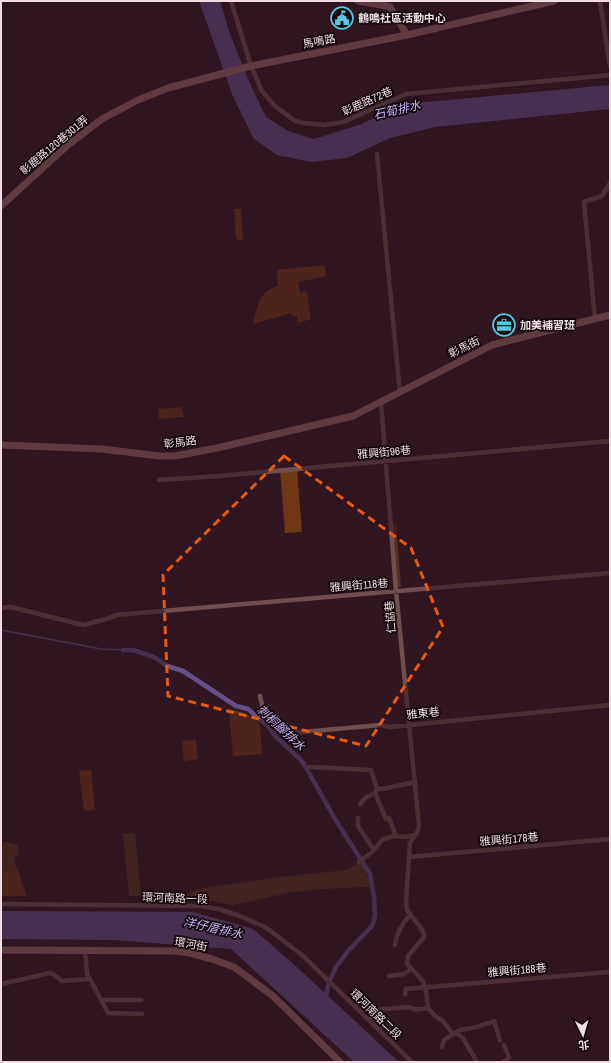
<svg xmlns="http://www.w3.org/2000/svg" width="611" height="1063" font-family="'Archivo Narrow','Noto Sans TC',sans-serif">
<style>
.green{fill:#54311e}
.forest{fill:#703715}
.water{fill:#644f88}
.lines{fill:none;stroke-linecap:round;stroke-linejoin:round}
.stream{stroke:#644f88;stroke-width:1.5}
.canal{stroke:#644f88;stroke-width:4.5}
.street{stroke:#6e4f4e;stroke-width:4.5}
.secondary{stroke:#9a6968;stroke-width:7}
.marked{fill:none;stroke:#e8590c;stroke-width:3;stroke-dasharray:8 5;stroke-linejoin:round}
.labels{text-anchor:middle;stroke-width:3.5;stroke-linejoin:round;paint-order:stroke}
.poi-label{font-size:11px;font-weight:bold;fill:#f1dee5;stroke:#10060a;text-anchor:start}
.street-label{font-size:11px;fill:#f1dee5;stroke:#10060a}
.water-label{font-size:12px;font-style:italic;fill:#cdb5fa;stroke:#10060a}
</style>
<rect width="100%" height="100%" fill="#301621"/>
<!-- green -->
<path class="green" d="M393,525H396L401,587H397Z
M135,833L141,896H129L123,834Z
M1,842H7L18,845L19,851L18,855L15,856L14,860L26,892H1Z
M363,861L369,881L370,887L319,889L293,892L232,905L183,895L203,888L273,878L346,870Z"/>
<!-- forest -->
<path class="forest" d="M234,209H241L243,240L240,241L236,238Z
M316,266H325L326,276L298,282L300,293L307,292L311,319L298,323L297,316H293L291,313L253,324C257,307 259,291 278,286L277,270Z
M182,407L184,417L159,419L158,409Z
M297,469L302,532L285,533L280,470Z
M229,709C240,712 254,715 260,725L262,754L233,756Z
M196,740L198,759L184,761L182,741Z
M91,770L95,810L84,811L79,771Z
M18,871L22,890L27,896H1V873L7,874Z"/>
<!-- water -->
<path class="water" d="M199,1H220L230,34L248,79L266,117L288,131L314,139L359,125L405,104L610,85V109L435,127L390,138L347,158L311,162L277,155L253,138L232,94Z
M1,911L193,912L253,929L299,969L399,1062H354L231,949L113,940L1,939Z"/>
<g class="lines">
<!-- stream -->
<path class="stream" d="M1,630L101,649L123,650"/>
<!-- canal -->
<path class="canal" d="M123,650H133L154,657L167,666L183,671L236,706L248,709L270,728L276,737L298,757L304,764L335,819L370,874L374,897L375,916L372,926L348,951L336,967L329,982L325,1000"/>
<!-- street -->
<path class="street" d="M231,1L251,66L262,91L275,106L295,121L304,123L324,125L343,122L406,94L610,75
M600,1L610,66
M377,154L400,393
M595,319L584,202L602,196L610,183
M381,402L396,591L419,826C418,834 413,837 410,843L406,900L407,910L421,928L424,934V937L408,956L407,964L423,981L426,992L428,1008L435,1016L443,1021L453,1034H458L463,1038L477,1062
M159,480L219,476L610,441
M1,608L11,607L83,625L110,618L116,615L610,573
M260,696C264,716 271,730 292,733L380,725L390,727L610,705
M309,767L371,770L377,789H382L415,782
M377,789L375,793L386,819L389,818L396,836
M360,804L365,798L375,793
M358,818V826L374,850
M409,857L610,839
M359,862L372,852L383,839L394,836L405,837L415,835
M1,904L201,906L219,909L240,916L265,927L280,938L303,956L412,1062
M395,945C396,934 402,924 410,915
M85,951L87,974L90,979
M389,976L404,974L411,969
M1,984L50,973L53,974L62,981L90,979L108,1013L142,1014
M405,994L406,989L610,972
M101,1000H141
M370,1021L373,1017L374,1010H375L409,1007C414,1011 422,1009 428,1008
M442,1047L444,1040L460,1030L477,1027L494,1021L500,1040
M503,1062L509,1058V1057L504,1045"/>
<!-- secondary -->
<path class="secondary" d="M358,1L382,5L390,7L407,35
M1,206L68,145L102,119L138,100L168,88L251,66L407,35L554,1
M1,445L102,449L159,456H175L217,448L353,416L492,345L610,315
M1,950L174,951L190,953L212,959L234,967L273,996L340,1062"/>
</g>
<!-- marked area -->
<path d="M0 0H611V1063H0ZM284,456L411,548L443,627L366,746L168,696L163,575Z" fill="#301621" fill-opacity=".55" fill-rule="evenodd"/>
<path class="marked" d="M284,456L411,548L443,627L366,746L168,696L163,575Z"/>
<!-- icons -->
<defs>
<g id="civic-ring" transform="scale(1.15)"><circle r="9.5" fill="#10060a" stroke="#5ac8e5" stroke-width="1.5"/><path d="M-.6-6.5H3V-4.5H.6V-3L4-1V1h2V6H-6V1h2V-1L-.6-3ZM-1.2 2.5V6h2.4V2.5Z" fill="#5ac8e5"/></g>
<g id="office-ring" transform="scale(1.15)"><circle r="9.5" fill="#10060a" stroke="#5ac8e5" stroke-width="1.5"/><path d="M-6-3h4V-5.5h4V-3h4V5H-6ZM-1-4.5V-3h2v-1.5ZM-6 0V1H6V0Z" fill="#5ac8e5"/></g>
</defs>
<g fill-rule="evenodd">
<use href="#civic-ring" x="342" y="18"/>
<use href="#office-ring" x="504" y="325"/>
</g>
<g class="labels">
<!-- poi labels -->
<g class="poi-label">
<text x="358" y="22">鶴鳴社區活動中心</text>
<text x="520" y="329">加美補習班</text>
</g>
<!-- street labels -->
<g class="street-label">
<text transform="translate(319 41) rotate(-11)" y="4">馬鳴路</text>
<text transform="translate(367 101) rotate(-24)" y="4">彰鹿路72巷</text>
<text transform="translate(54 145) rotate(-40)" y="4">彰鹿路120巷301弄</text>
<text transform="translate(464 347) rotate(-27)" y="4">彰馬街</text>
<text transform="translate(180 442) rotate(-7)" y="4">彰馬路</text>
<text transform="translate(384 452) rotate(-5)" y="4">雅興街96巷</text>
<text transform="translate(359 585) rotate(-5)" y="4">雅興街118巷</text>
<text transform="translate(390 617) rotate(-95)" y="4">仁協巷</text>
<text transform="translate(423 713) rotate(-6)" y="4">雅東巷</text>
<text transform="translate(509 839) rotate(-5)" y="4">雅興街178巷</text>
<text transform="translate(175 898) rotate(2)" y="4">環河南路一段</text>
<text transform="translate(191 944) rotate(10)" y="4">環河街</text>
<text transform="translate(517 970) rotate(-5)" y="4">雅興街188巷</text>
<text transform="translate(376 1014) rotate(44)" y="4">環河南路二段</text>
</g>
<!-- water labels -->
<g class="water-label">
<text transform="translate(397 110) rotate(-13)" y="4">石筍排水</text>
<text transform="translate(281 728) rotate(43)" y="4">刺桐腳排水</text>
<text transform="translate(213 928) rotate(13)" y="4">洋仔厝排水</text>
</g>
</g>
<!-- border -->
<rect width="611" height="1063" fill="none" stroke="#f1dee5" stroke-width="4"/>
<!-- north arrow -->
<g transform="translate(583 1035) rotate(175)" stroke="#10060a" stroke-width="3" paint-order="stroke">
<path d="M0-3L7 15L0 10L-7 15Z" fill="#f1dee5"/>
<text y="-6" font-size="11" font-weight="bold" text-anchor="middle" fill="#f1dee5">北</text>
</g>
</svg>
